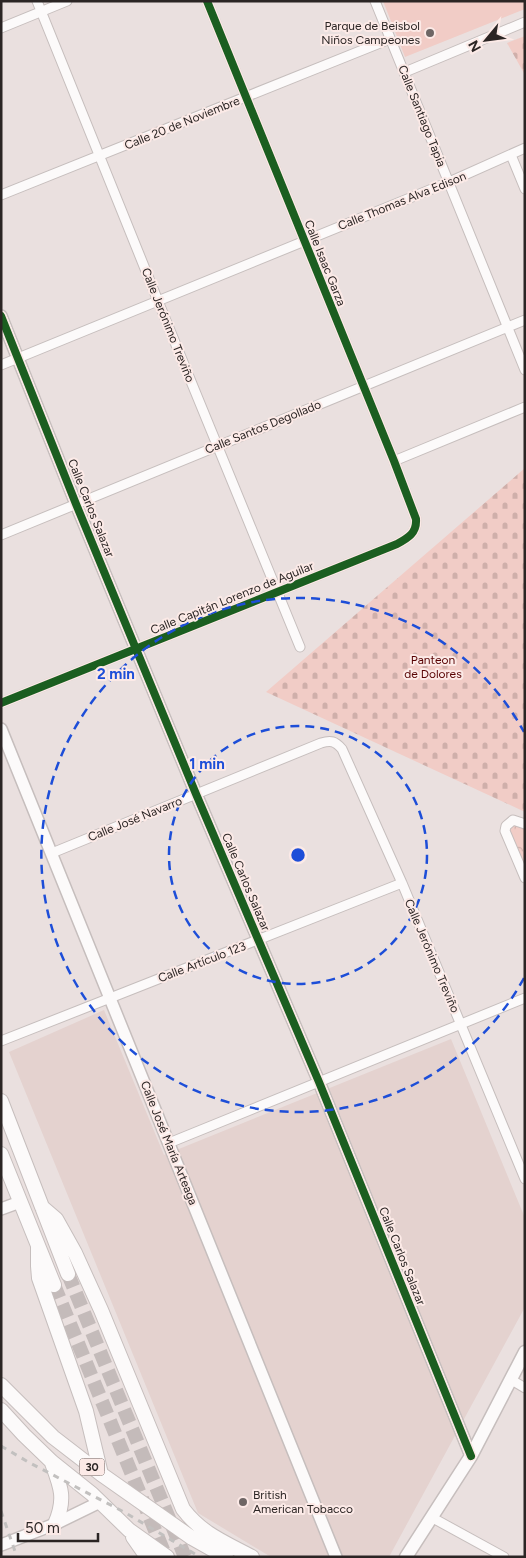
<svg xmlns="http://www.w3.org/2000/svg" width="526" height="1558" font-family="Figtree,sans-serif">
<style>
.built{fill:#e4d2cf}
.cemetery{fill:url(#cemetery-stones)}
.park{fill:url(#park-crowns)}
.pitch{fill:#f1ccc6}
.lines{fill:none;stroke-linecap:round;stroke-linejoin:round}
.primary-tunnel{stroke:#c4bbba;stroke-width:14;stroke-dasharray:14 7;stroke-linecap:butt}
.minor-casing{stroke:#c6bebd;stroke-width:11}
.tertiary-casing{stroke:#c6bebd;stroke-width:14}
.secondary-casing{stroke:#c6bebd;stroke-width:15}
.primary-casing{stroke:#c6bebd;stroke-width:16}
.minor{stroke:#fcfafa;stroke-width:9}
.tertiary{stroke:#fcfafa;stroke-width:11}
.secondary{stroke:#fcfafa;stroke-width:12}
.primary{stroke:#fcfafa;stroke-width:14}
.rail{stroke:#c2c0bf;stroke-width:3;stroke-dasharray:6 6;stroke-linecap:butt}
.cycleway-casing{stroke:#fceae7;stroke-width:11}
.cycleway{stroke:#1b5e20;stroke-width:8}
.ring{fill:none;stroke:#1d4ed8;stroke-width:2.5;stroke-dasharray:9 6}
.poi-dot{fill:#6e6665;stroke:#fceae7;stroke-width:2}
.labels{text-anchor:middle;stroke-width:4;stroke-linejoin:round;paint-order:stroke}
.shield{fill:#fceae7;stroke:#6a605e;stroke-width:1}
.shield-label{font-size:11px;font-weight:bold;fill:#2b2524}
.poi-label{font-size:12px;fill:#2b2524;stroke:#fceae7;text-anchor:end}
.street-label{font-size:12px;fill:#2b2524;stroke:#fceae7}
.park-label{font-size:12px;fill:#580303;stroke:#fceae7}
.centre{fill:#1d4ed8;stroke:#fceae7;stroke-width:2.5}
.ring-label{font-size:15px;text-anchor:middle;font-weight:bold;fill:#1d4ed8;stroke:#fceae7;stroke-width:4;stroke-linejoin:round;paint-order:stroke}
</style>
<defs>
<pattern id="cemetery-stones" width="16" height="16" patternUnits="userSpaceOnUse" patternTransform="scale(1.25)"><rect width="16" height="16" fill="#f1ccc6"/><path d="M2 7V4a2 2 0 0 1 4 0v3zM10 15v-3a2 2 0 0 1 4 0v3z" fill="#cfafaa"/></pattern>
<pattern id="park-crowns" width="20" height="18" patternUnits="userSpaceOnUse" patternTransform="scale(1.25)"><rect width="20" height="18" fill="#f1ccc6"/><path d="M2 6a3 3 0 1 1 6 0M12 15a3 3 0 1 1 6 0" fill="none" stroke="#cfafaa"/></pattern>
</defs>
<rect width="100%" height="100%" fill="#eae0df"/>
<!-- built -->
<path class="built" d="M104,1010L164,1155L451,1039L525,1218V1307L389,1557H271L198,1513L9,1052Z"/>
<!-- cemetery -->
<path class="cemetery" d="M525,36V75L507,43Z
M525,468V812L266,692Z"/>
<!-- park -->
<path class="park" d="M515,824L525,828V878L505,831Z"/>
<!-- pitch -->
<path class="pitch" d="M383,1H525V9L405,57Z"/>
<g class="lines">
<!-- primary-tunnel -->
<path class="primary-tunnel" d="M68,1274L185,1557
M54,1285L166,1557"/>
<!-- minor casing -->
<g class="minor-casing">
<path id="minor" d="M37,1L158,301L300,647
M375,1L525,370
M1,28L67,1
M405,72L525,22
M511,155L525,189
M1,195L390,39
M1,365L449,182L525,148
M394,461L525,407
M1,535L525,320
M1,703L397,544C408,538 417,533 416,519L394,461L207,1
M525,824L513,820L506,826L505,831L525,878
M52,853L321,743C331,740 335,741 342,749L402,883L525,1179
M1,1041L402,883
M169,1143L525,998
M510,1379L525,1388
M431,1517L504,1557"/>
</g>
<!-- tertiary casing -->
<g class="tertiary-casing">
<path id="tertiary" d="M1,316L76,504L196,794L319,1082L471,1456
M1,729L336,1557
M1,1209L20,1202
M1,1545L55,1524L100,1502"/>
</g>
<!-- secondary casing -->
<g class="secondary-casing">
<path id="secondary" d="M406,1557L471,1456L525,1352"/>
</g>
<!-- primary casing -->
<g class="primary-casing">
<path id="primary" d="M1,1101L68,1274
M1,1154L54,1285
M42,1207L56,1219L75,1253L101,1310L183,1509C202,1534 224,1542 252,1557
M38,1247V1266L39,1278L86,1411L101,1474
M1,1385L53,1437L101,1474L192,1538L226,1557
M1,1410L24,1435L52,1462L92,1494L129,1530L167,1557
M52,1463C61,1487 66,1499 55,1524
M133,1537L147,1557"/>
</g>
<!-- minor -->
<use href="#minor" class="minor"/>
<!-- tertiary -->
<use href="#tertiary" class="tertiary"/>
<!-- secondary -->
<use href="#secondary" class="secondary"/>
<!-- primary -->
<use href="#primary" class="primary"/>
<!-- rail -->
<path class="rail" d="M1,1446L30,1463L124,1512L200,1557
M1,1511L17,1557"/>
<!-- cycleway casing -->
<g class="cycleway-casing">
<path id="cycleway" d="M1,316L76,504L196,794L319,1082L471,1456
M1,703L397,544C408,538 417,533 416,519L394,461L207,1"/>
</g>
<!-- cycleway -->
<use href="#cycleway" class="cycleway"/>
</g>
<!-- distance rings -->
<g class="ring">
<circle cx="298" cy="855" r="129"/>
<path d="M524 978A257 257 0 1 1 524 732"/>
</g>
<!-- markers -->
<g class="poi-dot">
<circle cx="430" cy="33" r="5"/>
<circle cx="243" cy="1502" r="5"/>
</g>
<g class="labels">
<!-- shield labels -->
<rect class="shield" x="79.5" y="1458.5" width="25" height="17" rx="4"/>
<g class="shield-label">
<text x="92" y="1471">30</text>
</g>
<!-- poi labels -->
<g class="poi-label">
<text x="420" y="30">Parque de Beisbol<tspan x="420" dy="14">Niños Campeones</tspan></text>
<text x="253" y="1499" text-anchor="start">British<tspan x="253" dy="14">American Tobacco</tspan></text>
</g>
<!-- street labels -->
<g class="street-label">
<text transform="translate(422 116) rotate(68)" y="4">Calle Santiago Tapia</text>
<text transform="translate(182 123) rotate(-22)" y="4">Calle 20 de Noviembre</text>
<text transform="translate(402 201) rotate(-22)" y="4">Calle Thomas Alva Edison</text>
<text transform="translate(325 263) rotate(68)" y="4">Calle Isaac Garza</text>
<text transform="translate(168 325) rotate(68)" y="4">Calle Jerónimo Treviño</text>
<text transform="translate(263 427) rotate(-22)" y="4">Calle Santos Degollado</text>
<text transform="translate(91 508) rotate(68)" y="4">Calle Carlos Salazar</text>
<text transform="translate(232 598) rotate(-22)" y="4">Calle Capitán Lorenzo de Aguilar</text>
<text transform="translate(135 819) rotate(-22)" y="4">Calle José Navarro</text>
<text transform="translate(246 882) rotate(67)" y="4">Calle Carlos Salazar</text>
<text transform="translate(432 956) rotate(67)" y="4">Calle Jerónimo Treviño</text>
<text transform="translate(202 962) rotate(-21)" y="4">Calle Artículo 123</text>
<text transform="translate(169 1143) rotate(68)" y="4">Calle José María Arteaga</text>
<text transform="translate(402 1256) rotate(68)" y="4">Calle Carlos Salazar</text>
</g>
<!-- park labels -->
<g class="park-label">
<text x="433" y="664">Panteon<tspan x="433" dy="14">de Dolores</tspan></text>
</g>
</g>
<circle cx="298" cy="855" r="8" class="centre"/>
<g class="ring-label">
<text x="116" y="679">2 min</text>
<text x="207" y="769">1 min</text>
</g>
<!-- border -->
<rect width="526" height="1558" fill="none" stroke="#2b2524" stroke-width="5"/>
<!-- north arrow -->
<g transform="translate(486 40) rotate(241)" stroke="#fceae7" stroke-width="4" paint-order="stroke">
<path d="M0-4L9 19L0 12L-9 19Z" fill="#2b2524"/>
<text y="-8" font-size="14" font-weight="bold" text-anchor="middle" fill="#2b2524">N</text>
</g>
<!-- scale -->
<path d="M18 1533v8h80v-8" fill="none" stroke="#2b2524" stroke-width="2.5"/>
<text x="25" y="1533" font-size="15" fill="#2b2524" stroke="#fceae7" stroke-width="4" paint-order="stroke">50 m</text>
</svg>
